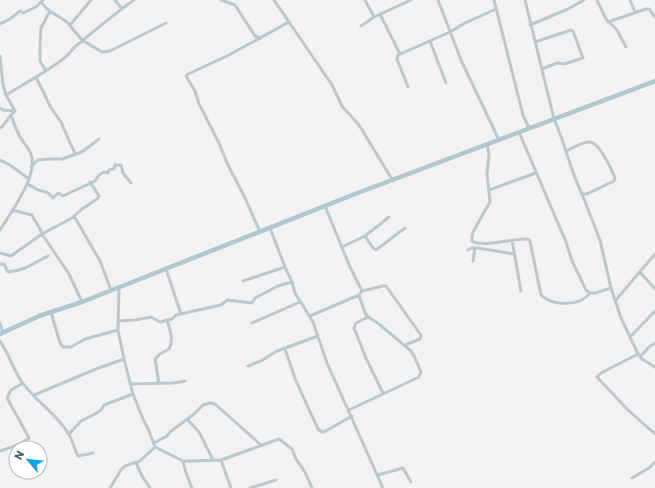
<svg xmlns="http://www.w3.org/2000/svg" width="655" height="488" font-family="Commissioner,sans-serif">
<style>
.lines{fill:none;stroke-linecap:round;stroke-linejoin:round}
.street{stroke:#bbc9ce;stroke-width:3}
.primary{stroke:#afc7d1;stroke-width:4.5}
</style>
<rect width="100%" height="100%" fill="#f3f1f1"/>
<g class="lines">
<!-- street -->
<path class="street" d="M115,0L122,9
M221,0L235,5L255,36L261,38
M274,0L332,85L342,106L359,125L393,181
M365,0L374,17
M438,0L461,60L499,140
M494,0L523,115L529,128
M525,0L554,119C565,143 570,169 581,192L582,194H587L614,181L615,178C612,170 599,142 590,142C583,141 573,148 566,151
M597,0L606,19L617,30L626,47
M630,0L635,12
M41,2L47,9L67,22L82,40L102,52L110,51L166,23
M380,14L400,54
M608,22L646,9H649L655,17
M0,24L10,19L20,11L23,13L36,7L43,0
M70,25L91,0
M530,25L568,9L584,0
M361,26L374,17L411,0
M430,41L446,83
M535,42L571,30L573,31L583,58L564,64L557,63L542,69
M0,56L3,85L6,95L15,111
M46,71L40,61V46L41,28L50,11
M36,77L51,108L61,122L75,154
M408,87L397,59L398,55L450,32L465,23L496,9
M6,95C25,83 45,73 63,59C69,55 71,50 76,46C95,30 114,14 134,0
M0,108L3,110L15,111
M0,128L2,127L11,115
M519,132L566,242L572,261L586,290L590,293H595L611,288
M487,145L489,154L487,174L490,202L474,230L472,236V241C482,248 514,238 528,239L530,241L541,295C552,306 580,307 590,293
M0,160L10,165L29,179
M31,167L38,160L49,159H62L82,152L99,139
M27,184C30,185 33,187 36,189C44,193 46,189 53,198L58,193L63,196L95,181L99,175L104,172L108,173L109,170L114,169L115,165H121L123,173L131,183
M489,190L536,173
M582,194L600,240L611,288L621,318L638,354L642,359L655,367
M325,206L350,267L362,291L359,295L365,313L368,317L379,324L411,351L415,358L421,372L419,377L349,410
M12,210L32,215C35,222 40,227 42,234L69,274L82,302
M74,216L100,261L111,290
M270,228L285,267L292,282L295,293L313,322L327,363L383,488
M0,230C11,212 39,175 31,154C29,148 25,145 22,140C17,133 14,123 11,115L15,111
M260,232L245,198L227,163L219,143L199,104L195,91L186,76L188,74L227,56L289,22
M365,236L373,248L376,250L405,228
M512,240L521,291
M342,247L365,236L389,217
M468,250L472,248H477L514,254
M0,253L11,256L42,234L72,218L82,209L97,199L99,196L90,182
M473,261L475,248
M0,264H4L8,272C24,271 34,263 48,256
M166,269L181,314
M640,272L655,289
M243,281L285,267
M119,287L118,330L124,359L133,394L143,419L149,431L155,447
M362,291L383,286H386L421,335L420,339L405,345
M615,301L655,254
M51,312L60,343L63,347H71L85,339L118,330
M310,316L359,295
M368,317L356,323L354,328L366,358L383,393
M119,321L135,320L151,317L160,322L172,319L176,315L221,305L227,300L252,303L255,298L278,286L292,282
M0,323L3,333
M252,323L300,302
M630,337L655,311
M0,341C9,354 13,369 22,382C35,401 56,413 68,433C73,440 74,449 78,456L93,453
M285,349L296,381L318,429L322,432H324L352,416
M638,354L601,373L597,377L628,410L655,434
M640,357L649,347L655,343
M248,366L261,361L277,351L318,336
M130,384L173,383L185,381
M159,384L155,359L160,354L169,349C174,340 170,330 167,320
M34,395L96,369L124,359
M187,419L199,432L213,460
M69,434L81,421L95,414L101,410L104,405L133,394
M154,443L167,436L171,431L193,415L203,405L210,403L215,404L261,445
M155,447L183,461H192L221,460L279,439L292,449L296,459L305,472L312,488
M0,451L20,444L29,438L7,398L11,390L23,383
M221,460L231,488
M183,461L186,473L192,488
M136,463L142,476L150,488
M378,475L403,468L411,482
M632,478L649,468L655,462
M110,488L121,470L125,466L140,461L155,447
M250,488L276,480"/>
<!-- primary -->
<path class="primary" d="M0,334L39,316L82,302L355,194L655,81"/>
</g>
<!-- north arrow -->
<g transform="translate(28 460) rotate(298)"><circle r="19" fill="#ffffff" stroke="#b5bdbf"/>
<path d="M0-3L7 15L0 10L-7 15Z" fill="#0fa0ee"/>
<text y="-6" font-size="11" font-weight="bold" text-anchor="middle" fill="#47595f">N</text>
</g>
</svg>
